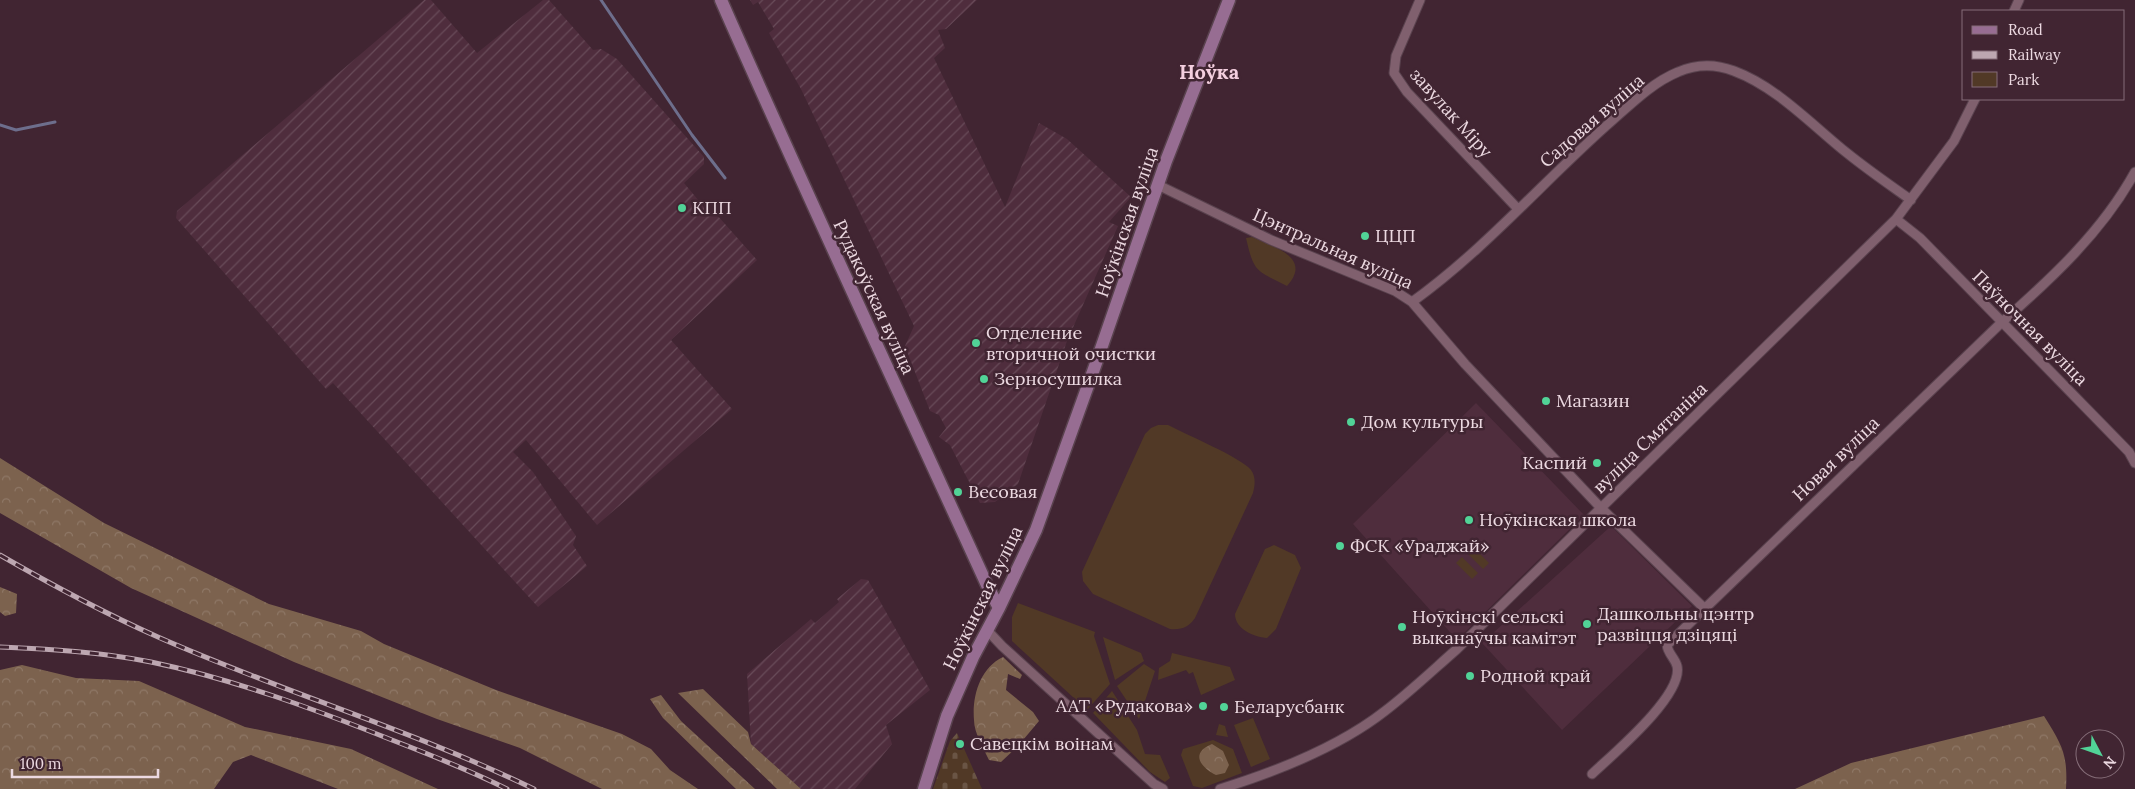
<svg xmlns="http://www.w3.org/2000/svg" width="2135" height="789" font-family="Lora,serif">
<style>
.built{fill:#4f2d3d}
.industrial{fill:url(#industrial-furrows)}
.green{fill:#513926}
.forest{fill:url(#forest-crowns)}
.cemetery{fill:url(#cemetery-stones)}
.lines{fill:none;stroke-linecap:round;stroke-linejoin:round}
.stream{stroke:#6d6e8c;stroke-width:3}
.street-casing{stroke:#59424e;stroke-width:11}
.secondary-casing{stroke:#59424e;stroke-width:15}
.street{stroke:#80606e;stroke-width:9}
.secondary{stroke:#976d92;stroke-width:12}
.rail-casing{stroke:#bda7b1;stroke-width:5}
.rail{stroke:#412532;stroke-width:3;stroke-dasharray:9;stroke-linecap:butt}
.poi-dot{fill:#51d397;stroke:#412532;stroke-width:2}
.labels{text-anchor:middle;stroke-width:5;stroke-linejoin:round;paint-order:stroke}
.street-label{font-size:18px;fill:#ecd9e1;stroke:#412532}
.poi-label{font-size:18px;fill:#ecd9e1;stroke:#412532;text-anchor:start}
.quarter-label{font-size:20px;font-weight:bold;fill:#f4cfdf;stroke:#412532}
</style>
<defs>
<pattern id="industrial-furrows" width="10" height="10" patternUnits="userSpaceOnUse" patternTransform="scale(1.25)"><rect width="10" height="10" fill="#4f2d3d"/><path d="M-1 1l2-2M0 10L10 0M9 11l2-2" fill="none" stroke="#684b59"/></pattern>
<pattern id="forest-crowns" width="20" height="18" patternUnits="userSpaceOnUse" patternTransform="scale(1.25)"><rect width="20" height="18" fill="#7c624e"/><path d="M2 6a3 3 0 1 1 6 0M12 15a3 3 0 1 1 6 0" fill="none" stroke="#8f7867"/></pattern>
<pattern id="cemetery-stones" width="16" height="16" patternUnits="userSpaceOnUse" patternTransform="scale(1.25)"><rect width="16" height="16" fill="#513926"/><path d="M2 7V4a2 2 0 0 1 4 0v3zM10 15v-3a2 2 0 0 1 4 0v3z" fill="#6a5545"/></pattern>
</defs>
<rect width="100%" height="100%" fill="#412532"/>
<!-- built -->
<path class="built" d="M1476,403L1584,515L1457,640L1353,524Z
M1611,526L1692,606L1562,730L1482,643Z"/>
<!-- industrial -->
<path class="industrial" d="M424,0H431L477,53L543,0H549L593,50L601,49L617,59L704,157V164L684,183L709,213L717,215L757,260L671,340L732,409L597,525L526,440L513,452L533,472L576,536L573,545L587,566L538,607L333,383L326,389L176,218L177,211Z
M750,0H977L946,29L938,30L945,48L934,58L1005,207L1039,123L1067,139L1131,197L1109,222L1118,226L1067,341L1018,484L995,502L980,503L950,445L939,437L946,428L939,415L930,411L905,346L914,326L801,89L769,33L774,29L758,2L753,5Z
M861,579L868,580L930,690L886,725L892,744L855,789H801L751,744L747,674L811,619L815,623L839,602L837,599Z"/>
<!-- green -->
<path class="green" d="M1252,237C1273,247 1313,257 1287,286C1256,270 1254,273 1246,238Z
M1158,425H1168C1185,434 1242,458 1251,470C1256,477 1255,485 1253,493L1195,618C1189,627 1182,630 1170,629L1093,594L1083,581L1082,572L1145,434L1151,428Z
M1274,545L1295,555L1301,568L1276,629L1267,638C1254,637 1235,629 1235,614L1265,549Z
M1473,547L1489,563L1483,569L1467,553Z
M1462,557L1478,573L1472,579L1456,563Z
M1018,603L1095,632L1094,636L1110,684L1087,710L1012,641V617Z
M1103,637L1141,653L1144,661L1115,680Z
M1172,653L1230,667L1235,680L1201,695L1193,672L1189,674L1186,670L1158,680L1159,668L1170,661Z
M1144,664L1155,671L1139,719L1117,686Z
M1112,691L1137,730L1145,754L1160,755L1170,778L1165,782L1150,772L1093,713Z
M1253,718L1270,759L1251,767L1234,725Z
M1219,724L1225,726L1228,737L1216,735Z
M1213,740L1233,749L1242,773L1202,788L1193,786L1181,755L1183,749Z"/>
<!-- forest -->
<path class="forest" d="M0,458L104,523L269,604L361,631L384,644L496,690L622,734L651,749L670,770L698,789H602L520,748L437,719L294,662L131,588L0,513Z
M0,587L17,594L16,613L5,616L0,612Z
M1003,657L1022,675L1020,679L1008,674L1006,690L1033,712L1039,721L1018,746L1001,762L989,760C984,749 974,733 974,720C972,696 980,668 1003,657Z
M22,665L76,678L139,681L245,727L351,749L438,789H338L251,755L233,762L214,789H0V670Z
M703,689L748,732L751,744L801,789H777L678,693Z
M661,695L681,721L755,789H736L663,718L650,699Z
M2044,716C2062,745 2068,754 2066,789H1795L1851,763Z
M1212,744L1223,751L1229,765L1225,773L1216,775C1200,767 1190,753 1212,744Z"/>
<!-- cemetery -->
<path class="cemetery" d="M957,733L982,789H933L950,741Z"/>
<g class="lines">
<!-- stream -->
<path class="stream" d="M601,0L692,135L725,178
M0,125L16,130L55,122"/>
<!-- street casing -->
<g class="street-casing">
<path id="street" d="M1420,0L1396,56L1394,73L1407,92L1518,209
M2014,11L2019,0
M1158,185L1271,240L1395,291L1412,302L1465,364L1601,508L1704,608
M1896,219L1920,238L2129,452L2135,463
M1412,302C1483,251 1541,184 1606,126C1628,107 1651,83 1678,72C1696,64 1716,64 1734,71C1777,87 1812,125 1847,153C1868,170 1890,185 1911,200
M987,630L1002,646L1154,784L1163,789
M1592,774C1612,755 1684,695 1677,666C1675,658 1668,654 1667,645L2001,323C2052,278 2102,232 2135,172
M1220,789C1275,772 1339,747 1385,711C1410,692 1433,670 1457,649L1896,219L1954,141L1975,99"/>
</g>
<!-- secondary casing -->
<g class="secondary-casing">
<path id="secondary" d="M721,0C807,196 898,390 987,585L999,608
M924,789L947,716L973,657L999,608L1036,530L1095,366L1166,161L1229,0"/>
</g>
<!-- street -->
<use href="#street" class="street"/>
<!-- secondary -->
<use href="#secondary" class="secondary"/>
<!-- rail casing -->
<g class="rail-casing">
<path id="rail" d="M0,555C52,585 104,613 158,637C282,692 412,730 534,789
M0,647C50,649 101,652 151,662C233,679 314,709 392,740C431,755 469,770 507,789"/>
</g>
<!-- rail -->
<use href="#rail" class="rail"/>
</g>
<!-- markers -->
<g class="poi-dot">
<circle cx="682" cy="208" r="5"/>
<circle cx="1365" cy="236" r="5"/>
<circle cx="976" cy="343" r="5"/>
<circle cx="984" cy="379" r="5"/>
<circle cx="1546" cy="401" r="5"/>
<circle cx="1351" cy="422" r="5"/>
<circle cx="1597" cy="463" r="5"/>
<circle cx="958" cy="492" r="5"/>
<circle cx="1469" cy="520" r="5"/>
<circle cx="1340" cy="546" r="5"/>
<circle cx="1587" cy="624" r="5"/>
<circle cx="1402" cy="627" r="5"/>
<circle cx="1470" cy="676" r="5"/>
<circle cx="1203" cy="706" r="5"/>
<circle cx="1224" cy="707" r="5"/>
<circle cx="960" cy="744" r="5"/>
</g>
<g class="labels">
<!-- street labels -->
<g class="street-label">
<text transform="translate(1451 113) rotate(48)" y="6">завулак Міру</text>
<text transform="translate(1592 121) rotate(-41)" y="6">Садовая вуліца</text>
<text transform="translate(1127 222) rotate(-71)" y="6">Ноўкінская вуліца</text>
<text transform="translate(1333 249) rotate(24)" y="6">Цэнтральная вуліца</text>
<text transform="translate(874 297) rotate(65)" y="6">Рудакоўская вуліца</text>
<text transform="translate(2030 328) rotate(45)" y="6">Паўночная вуліца</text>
<text transform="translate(1650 438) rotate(-44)" y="6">вуліца Смятаніна</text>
<text transform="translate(1836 459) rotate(-44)" y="6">Новая вуліца</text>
<text transform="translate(983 598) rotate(-64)" y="6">Ноўкінская вуліца</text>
</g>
<!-- poi labels -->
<g class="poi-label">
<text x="692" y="214">КПП</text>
<text x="1375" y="242">ЦЦП</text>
<text x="986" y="339">Отделение<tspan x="986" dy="21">вторичной очистки</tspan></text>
<text x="994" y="385">Зерносушилка</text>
<text x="1556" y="407">Магазин</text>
<text x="1361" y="428">Дом культуры</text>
<text x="1587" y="469" text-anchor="end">Каспий</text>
<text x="968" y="498">Весовая</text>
<text x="1479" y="526">Ноўкінская школа</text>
<text x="1350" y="552">ФСК «Ураджай»</text>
<text x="1597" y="620">Дашкольны цэнтр<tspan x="1597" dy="21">развіцця дзіцяці</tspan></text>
<text x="1412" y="623">Ноўкінскі сельскі<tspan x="1412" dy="21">выканаўчы камітэт</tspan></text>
<text x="1480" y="682">Родной край</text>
<text x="1193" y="712" text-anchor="end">ААТ «Рудакова»</text>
<text x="1234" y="713">Беларусбанк</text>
<text x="970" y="750">Савецкім воінам</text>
</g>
<!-- quarter labels -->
<g class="quarter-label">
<text x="1209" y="79">Ноўка</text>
</g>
</g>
<!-- legend -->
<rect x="1962" y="10" width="162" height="90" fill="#412532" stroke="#856d78"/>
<rect x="1972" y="26" width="25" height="8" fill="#976d92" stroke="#856d78"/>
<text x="2008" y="35" font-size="15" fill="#ecd9e1">Road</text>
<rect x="1972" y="51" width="25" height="8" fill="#bda7b1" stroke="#856d78"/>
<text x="2008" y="60" font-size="15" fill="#ecd9e1">Railway</text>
<rect x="1972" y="72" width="25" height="15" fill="#513926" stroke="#856d78"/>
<text x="2008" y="85" font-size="15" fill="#ecd9e1">Park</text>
<!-- north arrow -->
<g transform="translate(2100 754) rotate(131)"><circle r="24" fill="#412532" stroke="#856d78"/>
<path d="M0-4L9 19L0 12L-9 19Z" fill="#51d397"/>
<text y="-8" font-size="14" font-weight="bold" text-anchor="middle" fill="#ecd9e1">N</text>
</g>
<!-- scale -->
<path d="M12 769v8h146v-8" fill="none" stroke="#ecd9e1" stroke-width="2.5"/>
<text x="20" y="769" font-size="15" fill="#ecd9e1" stroke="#412532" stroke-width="4" paint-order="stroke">100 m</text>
</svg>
